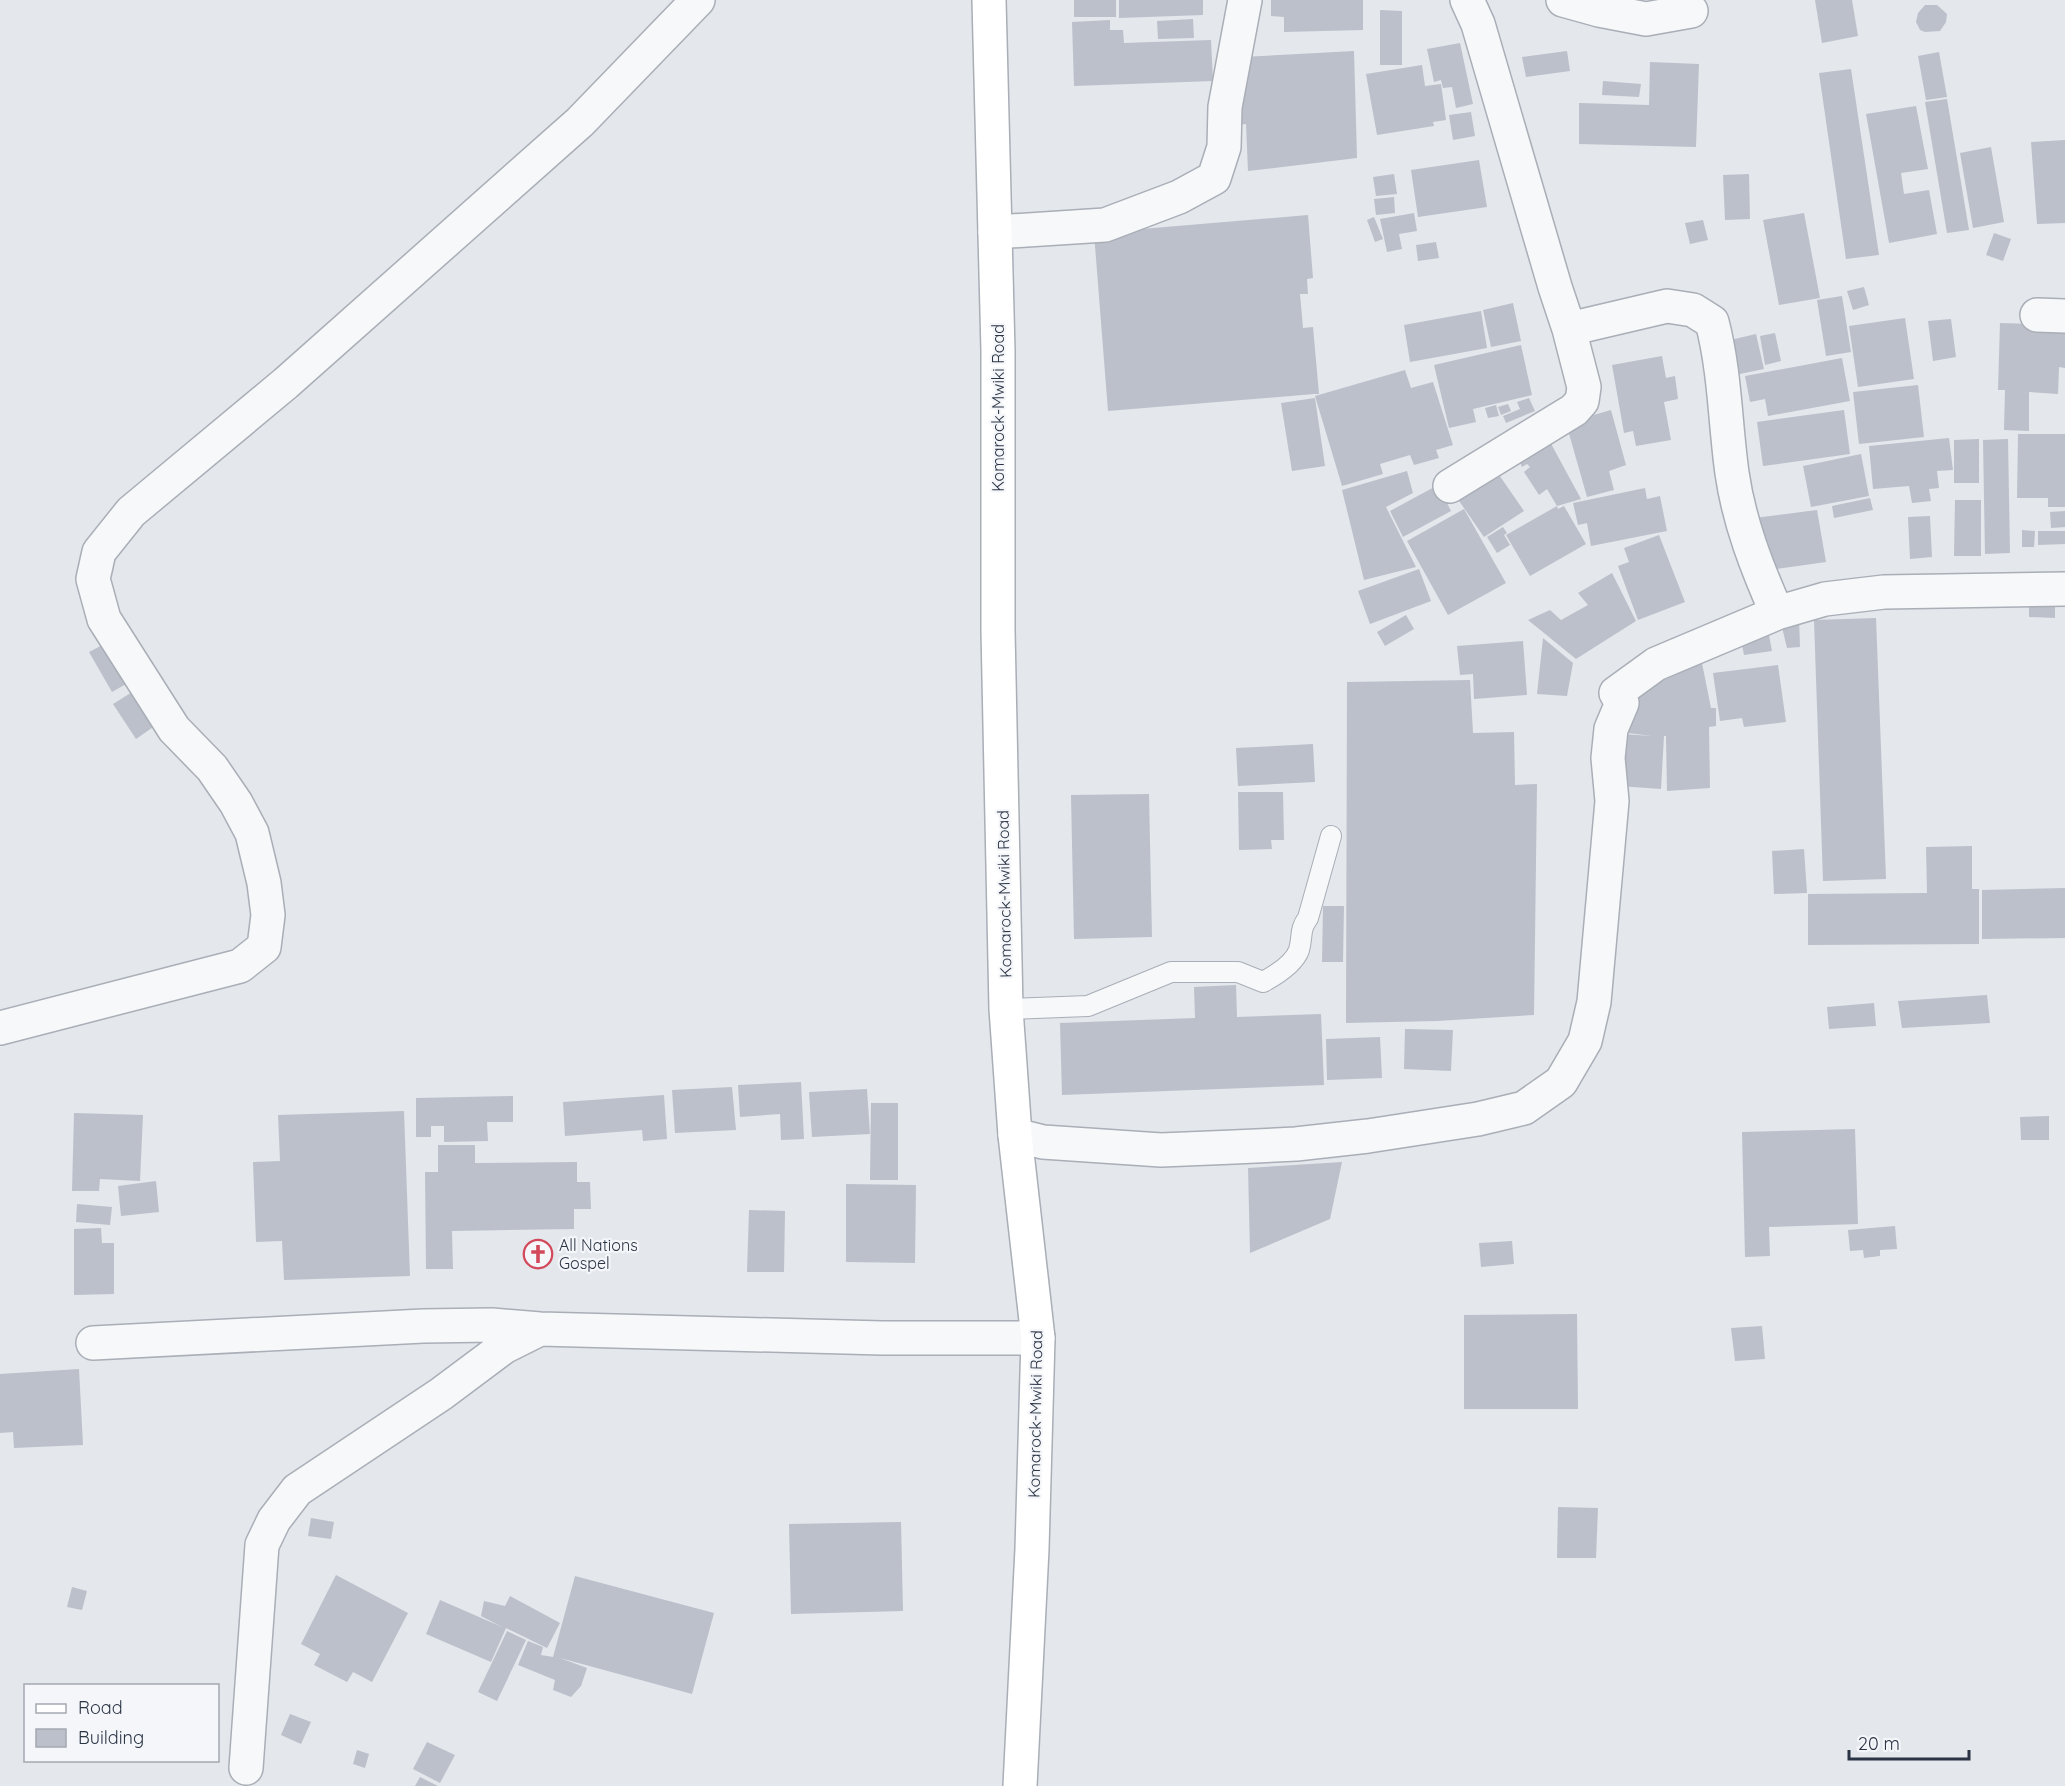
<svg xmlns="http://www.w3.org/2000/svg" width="2065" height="1786" font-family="Quicksand,sans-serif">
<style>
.building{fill:#bbc0ca}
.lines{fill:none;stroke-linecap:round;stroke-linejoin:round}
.service-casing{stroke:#a9aeb7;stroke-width:22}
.minor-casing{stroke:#a9aeb7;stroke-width:36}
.secondary-casing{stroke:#a9aeb7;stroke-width:36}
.service{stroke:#f7f8fa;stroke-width:20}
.minor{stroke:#f7f8fa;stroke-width:33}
.secondary{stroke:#fff;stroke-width:33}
.labels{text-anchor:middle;stroke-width:4.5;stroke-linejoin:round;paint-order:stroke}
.street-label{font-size:16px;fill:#2b3445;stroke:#f4f6f9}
.poi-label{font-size:16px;fill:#2b3445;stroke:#f4f6f9;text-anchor:start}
</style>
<rect width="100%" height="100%" fill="#e4e7ec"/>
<!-- building -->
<path class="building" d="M1074,0H1116V17H1074Z
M1119,0H1203V15L1119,18Z
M1271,0H1363V30L1284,32V17L1271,16Z
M1815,0H1852L1858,36L1822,43Z
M1925,5H1937L1947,14L1946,22L1940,31L1925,32L1920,30L1916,22L1918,13Z
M1380,10L1402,11V65H1380Z
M1193,19L1194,38L1158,39L1157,21Z
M1110,20V30H1123L1124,43L1211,40L1213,81L1074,86L1072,22Z
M1460,43L1473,104L1456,108L1452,87L1443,88L1441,80L1434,82L1427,49Z
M1354,51L1357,158L1248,171L1246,124L1237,125L1242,57Z
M1567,51L1570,71L1526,77L1522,57Z
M1939,52L1947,97L1926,100L1918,56Z
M1650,62L1699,64L1696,147L1579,144V103L1649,105Z
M1422,65L1425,86L1441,84L1446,120L1433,122L1434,126L1377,135L1366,74Z
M1851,69L1879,255L1846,259L1819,73Z
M1603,81L1641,84L1639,97L1602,95Z
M1947,99L1969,230L1947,233L1925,102Z
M1916,106L1928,169L1901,173L1904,194L1929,190L1937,234L1889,243L1866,114Z
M1471,112L1475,136L1453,140L1449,115Z
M2065,140V223L2037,224L2031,142Z
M1991,147L2004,222L1973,228L1960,153Z
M1479,160L1487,207L1418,217L1411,170Z
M1394,174L1397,194L1376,196L1373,177Z
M1749,174L1750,219L1725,220L1723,175Z
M1394,197L1395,213L1376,215L1374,199Z
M1414,213L1417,231L1399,234L1402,249L1387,252L1380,219Z
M1804,213L1820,298L1779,305L1763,220Z
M1308,215L1313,278L1307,279L1308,294H1300L1303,328L1313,327L1319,394H1314V392V394L1108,411L1094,233Z
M1374,217L1383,239L1375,242L1367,220Z
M1703,220L1708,240L1690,244L1685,223Z
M1994,233L2011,239L2003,261L1986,255Z
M1436,242L1439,258L1418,261L1416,245Z
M1864,287L1869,305L1853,310L1847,291Z
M1842,296L1851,352L1826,356L1817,300Z
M1513,303L1521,341L1491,347L1483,310Z
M1481,311L1487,348L1410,362L1404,325Z
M1905,318L1914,379L1858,387L1849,326Z
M1951,319L1956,357L1933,361L1928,321Z
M2000,323L2065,325V368L2059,367L2058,394L2029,392V431L2004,430L2005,390H1998Z
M1775,333L1781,361L1765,365L1760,336Z
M1756,334L1764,369L1730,376L1722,342Z
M1521,345L1532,395L1473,409L1476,422L1449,428L1434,365Z
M1662,356L1666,378L1675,376L1678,399L1664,402L1671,440L1636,446L1633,431L1624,433L1612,365Z
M1842,358L1850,401L1768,416L1765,399L1750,402L1745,376Z
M1405,370L1411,388L1433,382L1453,445L1436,450L1439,458L1414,465L1410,455L1380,464L1383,474L1342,486L1315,396Z
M1918,385L1924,437L1859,444L1853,392Z
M1315,398L1325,466L1292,471L1281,403Z
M1529,398L1535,411L1506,423L1503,416L1520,409L1517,402Z
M1508,404L1511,411L1501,415L1498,407Z
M1496,405L1499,416L1488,418L1485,408Z
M1611,410L1626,465L1609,471L1614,490L1587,497L1566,423Z
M1844,410L1850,454L1763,466L1757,422Z
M2018,434H2065V507H2048V498H2017Z
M1949,438L1953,470L1937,471L1939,488L1929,489L1931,501L1912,503L1909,486L1873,489L1869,446Z
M1979,439V483H1954V440Z
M2008,439L2010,553L1985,554L1983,440Z
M1549,440L1581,499L1557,506L1547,489L1539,495L1524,472L1530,467L1527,464L1522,467L1519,460Z
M1861,454L1869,496L1811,507L1803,466Z
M1495,469L1524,511L1484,537L1455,495Z
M1407,471L1413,493L1386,507L1416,567L1364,580L1342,490Z
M1438,485L1451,511L1403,537L1390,511Z
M1645,488L1647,499L1660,496L1667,531L1591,546L1587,523L1578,525L1573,503Z
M1870,498L1873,510L1834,518L1832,506Z
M1955,500H1981V556H1954Z
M1557,506L1558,509L1564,506L1586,544L1530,576L1506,535Z
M1464,509L1506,583L1448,615L1407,541Z
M1817,510L1826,562L1776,569L1747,519Z
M2065,511V527L2051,528L2050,512Z
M1930,516L1932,557L1910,559L1908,517Z
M1503,527L1507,533L1504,535L1510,545L1497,553L1487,537Z
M2022,530L2035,531L2034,547H2022Z
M2038,531H2065V544L2038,545Z
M1659,535L1685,602L1638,620L1618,566L1629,562L1624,548Z
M1419,569L1431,601L1370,624L1358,591Z
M1612,573L1636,621L1576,659L1528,620L1550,610L1561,620L1588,605L1578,593Z
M2029,599H2055V618L2029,617Z
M1406,615L1414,629L1385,646L1377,632Z
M1799,617L1800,647L1787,648L1781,623Z
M1876,618L1886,879L1823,881L1814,620Z
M1769,635L1772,651L1744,655L1741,639Z
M1543,638L1573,663L1567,696L1537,694Z
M110,641L133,680L112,692L89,652Z
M1523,641L1527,695L1474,699L1473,674L1460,675L1457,646Z
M1702,663L1711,708H1716V726L1709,727L1710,788L1667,791L1666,736H1664L1661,789L1619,786L1622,734L1652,736L1628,733L1630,695Z
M1778,665L1786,722L1744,727L1742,718L1720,721L1713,673Z
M1470,680L1473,733L1514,732L1515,785L1537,784L1534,1015L1437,1021L1346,1023L1347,682Z
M137,689L159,723L136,739L113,704Z
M1313,744L1315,782L1238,786L1236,748Z
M1238,792H1283L1284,840H1271L1272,849L1239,850Z
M1149,794L1152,937L1074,939L1071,795Z
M1972,846V889H1979V944L1808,945V894L1927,893L1926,847Z
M1804,849L1807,893L1774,894L1772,851Z
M2065,888V938L1982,939V890Z
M1323,906H1344L1343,962H1322Z
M1236,985L1237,1017L1321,1014L1324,1085L1062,1095L1060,1023L1195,1018L1194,987Z
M1987,995L1990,1023L1902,1028L1898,1001Z
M1874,1003L1876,1026L1829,1029L1827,1007Z
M1405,1029L1453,1030L1451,1071L1404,1069Z
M1380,1037L1382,1078L1327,1080L1326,1039Z
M801,1082L804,1139L781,1140L780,1114L740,1117L738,1085Z
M732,1087L736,1130L675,1133L672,1090Z
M867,1089L870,1134L812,1137L809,1092Z
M664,1095L667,1139L643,1141L642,1130L565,1136L563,1102Z
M513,1096V1122H487L488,1141L444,1142V1126H431V1137H416V1098Z
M871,1103H898V1180H870Z
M404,1111L410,1276L284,1280L282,1241L256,1242L253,1162L280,1161L278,1115Z
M74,1113L143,1115L140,1181L100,1179L99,1191H72Z
M2049,1116V1140H2021L2020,1117Z
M1855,1129L1858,1224L1769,1227L1770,1256L1745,1257L1742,1132Z
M438,1145H475V1163L577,1162V1182H590L591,1209H574V1229L452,1231L453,1269H426L425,1172H438Z
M1342,1162L1330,1219L1250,1253L1248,1168Z
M156,1181L159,1212L121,1216L118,1186Z
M846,1184L916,1185L915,1263L846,1262Z
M77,1204L112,1207L110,1225L76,1222Z
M749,1210L785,1211L784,1272H747Z
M1895,1226L1897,1249L1880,1250V1256L1864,1258L1863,1250L1850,1251L1848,1230Z
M101,1228L102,1243H114V1294L74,1295V1229Z
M1512,1241L1514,1264L1481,1267L1479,1243Z
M1577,1314L1578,1409H1464V1315Z
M1762,1326L1765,1359L1735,1361L1731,1328Z
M79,1369L83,1445L14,1448L13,1432L0,1433V1374Z
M1558,1507L1598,1508L1596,1558H1557Z
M311,1518L334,1522L331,1539L308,1536Z
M901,1522L903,1611L791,1614L789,1524Z
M336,1575L408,1613L372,1682L353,1672L347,1682L314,1665L320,1654L301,1644Z
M575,1576L714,1613L692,1694L560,1658L587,1668L581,1686L571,1697L553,1690L555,1680L518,1665L528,1641L543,1647L541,1655L553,1657Z
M72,1587L87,1591L82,1610L67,1607Z
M510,1596L560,1623L547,1648L506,1628L491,1662L426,1634L440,1600L502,1627L481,1616L484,1601L505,1606Z
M507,1631L526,1640L497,1701L478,1692Z
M290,1714L311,1722L301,1744L281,1735Z
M427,1742L455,1755L440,1783L413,1769Z
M357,1750L369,1754L365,1768L353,1764Z
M420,1777L438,1786H415Z"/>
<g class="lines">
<!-- service casing -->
<g class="service-casing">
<path id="service" d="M1006,1009L1088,1006L1171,972H1238L1263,982C1276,975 1294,964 1299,950C1303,936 1299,930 1308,918L1331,836"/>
</g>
<!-- minor casing -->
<g class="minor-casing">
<path id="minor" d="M1467,0L1478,24L1555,287L1569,329L1667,306L1693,310L1712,322C1725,371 1725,423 1732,473C1739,522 1757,568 1777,613
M1563,0L1599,10L1646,19L1691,11
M995,232L1105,225L1179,197L1214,178L1224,147L1225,107L1245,0
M2037,315L2065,316
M1450,486L1574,410L1582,401L1584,387L1569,329
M0,1028L240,966L264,947L268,915L264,883L252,833L236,803L212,768L174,729L104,619L93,579L99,552L131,512L286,383L580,122L698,0
M1015,1135L1043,1142L1161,1150L1234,1147L1296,1144L1368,1136L1478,1119L1524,1108L1561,1082L1585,1041L1594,1002L1612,801L1608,758L1611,729L1622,703L1616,693L1656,664L1777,613L1825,599L1884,592L2065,589
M93,1343L423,1326L492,1325L540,1329L882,1338H1038
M246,1768L262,1545L274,1520L297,1490L441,1394L504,1347L540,1329"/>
</g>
<!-- secondary casing -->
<g class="secondary-casing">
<path id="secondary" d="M989,0L998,351V631L1006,1009L1015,1135L1038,1338L1032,1549L1020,1786"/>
</g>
<!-- service -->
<use href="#service" class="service"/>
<!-- minor -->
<use href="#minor" class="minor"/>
<!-- secondary -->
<use href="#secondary" class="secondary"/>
</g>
<!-- icons -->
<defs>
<g id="church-ring" transform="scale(1.5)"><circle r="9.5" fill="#f4f6f9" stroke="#d1495b" stroke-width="1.5"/><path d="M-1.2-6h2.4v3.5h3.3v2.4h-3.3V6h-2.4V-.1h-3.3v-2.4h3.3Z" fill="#d1495b"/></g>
</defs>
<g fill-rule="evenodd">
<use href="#church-ring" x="538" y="1254"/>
</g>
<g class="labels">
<!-- street labels -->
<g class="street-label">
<text transform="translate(998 408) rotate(-90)" y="6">Komarock-Mwiki Road</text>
<text transform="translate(1004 894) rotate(-91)" y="6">Komarock-Mwiki Road</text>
<text transform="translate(1035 1414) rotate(-89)" y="6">Komarock-Mwiki Road</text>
</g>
<!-- poi labels -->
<g class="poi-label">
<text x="559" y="1251">All Nations<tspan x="559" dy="18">Gospel</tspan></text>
</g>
</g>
<!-- legend -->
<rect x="24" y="1684" width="195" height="78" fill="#f4f6f9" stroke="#a4a8b1" stroke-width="1.5"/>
<rect x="36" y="1704" width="30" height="9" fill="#ffffff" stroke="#a4a8b1" stroke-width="1.5"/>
<text x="78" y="1714" font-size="18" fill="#2b3445">Road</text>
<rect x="36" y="1729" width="30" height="18" fill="#bbc0ca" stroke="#a4a8b1" stroke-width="1.5"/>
<text x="78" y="1744" font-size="18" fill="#2b3445">Building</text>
<!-- scale -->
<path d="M1849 1750v9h120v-9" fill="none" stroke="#2b3445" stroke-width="3"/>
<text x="1858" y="1750" font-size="18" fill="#2b3445" stroke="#f4f6f9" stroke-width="4.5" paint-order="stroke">20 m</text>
</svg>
